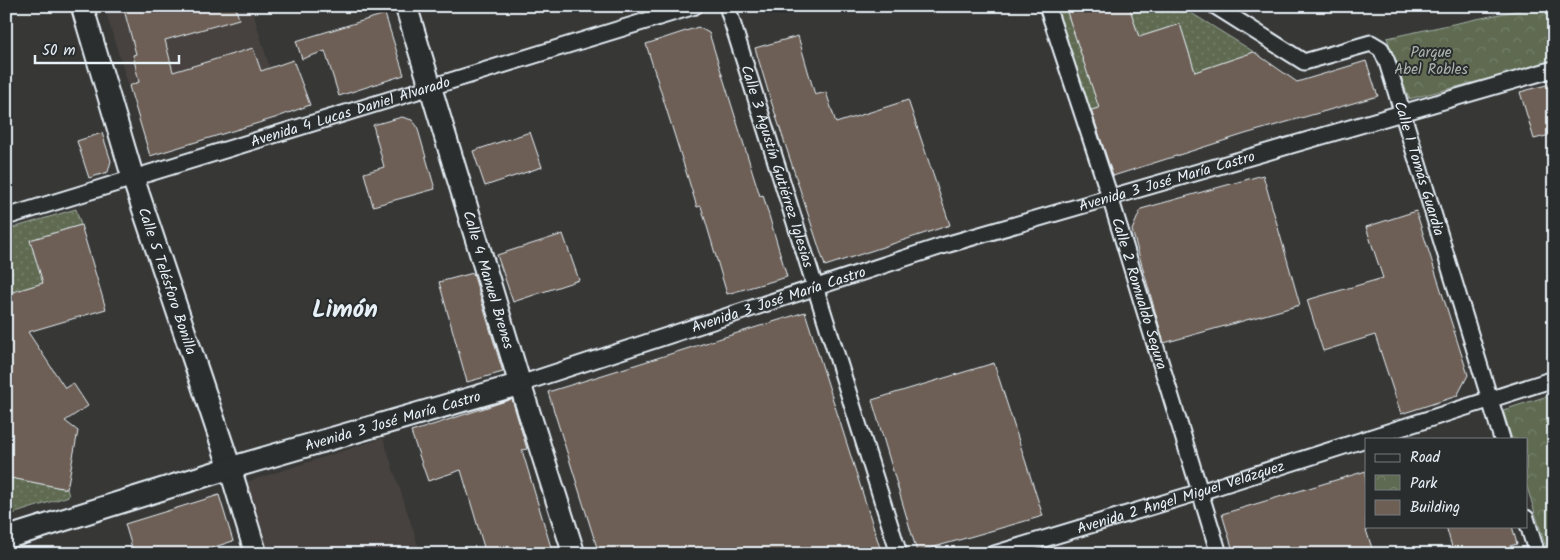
<svg xmlns="http://www.w3.org/2000/svg" width="1560" height="560" font-family="Kalam,sans-serif">
<style>
.built{fill:#47433f}
.park{fill:url(#park-crowns);stroke:#a3aea4}
.garden{fill:url(#garden-dots);stroke:#a3aea4}
.building{fill:#6d5f54;stroke:#e8f1f8}
.lines{fill:none;stroke-linecap:round;stroke-linejoin:round}
.street-casing{stroke:#e8f1f8;stroke-width:19}
.secondary-casing{stroke:#e8f1f8;stroke-width:25}
.street{stroke:#2a2d2e;stroke-width:15}
.secondary{stroke:#2a2d2e;stroke-width:21}
.labels{text-anchor:middle;stroke-width:4;stroke-linejoin:round;paint-order:stroke}
.park-label{font-size:15px;fill:#aab4ad;stroke:#2a2d2e}
.street-label{font-size:15px;fill:#e8f1f8;stroke:#2a2d2e}
.town-label{font-size:25px;font-weight:bold;fill:#e8f1f8;stroke:#2a2d2e}
</style>
<defs>
<pattern id="park-crowns" width="20" height="18" patternUnits="userSpaceOnUse" patternTransform="scale(1.25)"><rect width="20" height="18" fill="#5e6a51"/><path d="M2 6a3 3 0 1 1 6 0M12 15a3 3 0 1 1 6 0" fill="none" stroke="#75806b"/></pattern>
<pattern id="garden-dots" width="8" height="8" patternUnits="userSpaceOnUse" patternTransform="scale(1.25)"><rect width="8" height="8" fill="#5e6a51"/><path d="M2 2h.1M6 6h.1" fill="none" stroke="#75806b" stroke-width="1.8" stroke-linecap="round"/></pattern>
</defs>
<rect width="100%" height="100%" fill="#373736"/>
<filter id="ink" filterUnits="userSpaceOnUse"><feTurbulence type="fractalNoise" baseFrequency=".02" numOctaves="2"/><feDisplacementMap in="SourceGraphic" scale="10" xChannelSelector="R" yChannelSelector="G"/><feConvolveMatrix kernelMatrix="1 2 1 2 8 2 1 2 1" color-interpolation-filters="sRGB"/></filter>
<g filter="url(#ink)">
<!-- built -->
<path class="built" d="M104,6H251L284,115L150,156Z
M383,438L421,554H266L243,483Z"/>
<!-- park -->
<path class="park" d="M1538,6H1554V62L1409,99L1387,38Z
M1554,394V554H1548L1526,484V439H1512L1503,410Z"/>
<!-- garden -->
<path class="garden" d="M1054,6H1065L1095,95L1130,84L1135,97L1089,111Z
M1129,6H1180L1254,52L1195,72L1180,24L1139,37Z
M76,209L81,225L30,240L43,283L6,294V230Z
M6,477L67,489L69,496L6,516Z"/>
<!-- building -->
<path class="building" d="M123,6H235L239,19L165,40L173,72L253,48L261,71L293,60L310,105L275,118L150,156L129,86L139,82L133,55L136,54Z
M1065,6H1129L1139,37L1180,24L1195,72L1254,52L1297,82L1366,61L1378,96L1245,134L1113,176L1091,110L1099,108Z
M385,14L404,75L339,96L325,51L302,59L296,41Z
M698,27L709,33L760,196L763,195L787,277L727,294L701,206L697,207L646,44Z
M798,36L815,95L826,92L836,123L908,100L950,225L825,266L771,101L755,48Z
M1554,83V134L1534,139L1520,92Z
M402,117L412,120L417,126L435,189L373,206L364,173L384,167L373,125Z
M530,132L542,167L485,186L473,151Z
M102,133L111,161L108,172L89,178L77,141Z
M1263,175L1300,305L1164,343L1132,230L1141,209Z
M1416,211L1468,375L1457,396L1401,414L1375,335L1323,351L1307,300L1383,278L1366,227Z
M81,225L106,309L28,332L65,388L73,383L88,406L65,421L78,431L67,489L6,477V294L43,283L30,240Z
M563,234L579,280L513,302L497,255Z
M473,273L503,372L467,382L439,282Z
M805,312L882,554H599L548,392Z
M994,363L1043,516L917,552L872,400Z
M512,399L527,449L522,450L553,554H486L461,470L428,481L411,432Z
M1366,471V530L1374,554H1234L1222,514Z
M219,495L233,541L193,554H134L125,524Z
M1446,526H1512L1517,544L1484,554H1454Z"/>
<g class="lines">
<!-- street casing -->
<g class="street-casing">
<g id="street">
<path id="s1" d="M727,6L899,554"/>
<path id="s2" d="M1047,6L1110,197L1219,554"/>
<path id="s3" d="M1215,6L1304,62L1371,43L1381,49L1387,62L1502,439"/>
<path id="s4" d="M6,217L695,6"/>
<path id="s5" d="M520,384L942,246L1554,69"/>
<path d="M1366,439L1554,379"/>
<path d="M1526,518L1537,554"/>
<path id="s6" d="M994,554L1200,492L1366,439"/>
</g>
</g>
<!-- secondary casing -->
<g class="secondary-casing">
<g id="secondary">
<path id="s7" d="M82,6L133,178L230,468L256,554"/>
<path id="s8" d="M406,6L520,384L574,554"/>
<path id="s9" d="M6,538L230,468L520,384"/>
</g>
</g>
<!-- street -->
<use href="#street" class="street"/>
<!-- secondary -->
<use href="#secondary" class="secondary"/>
</g>
</g>
<g class="labels">
<!-- park labels -->
<g class="park-label">
<text x="1431" y="57">Parque<tspan x="1431" dy="17">Abel Robles</tspan></text>
</g>
<!-- street labels -->
<g class="street-label">
<text dy="5" stroke="none"><textPath href="#s4" startOffset="360">Avenida 4 Lucas Daniel Alvarado</textPath></text>
<text dy="5" stroke="none"><textPath href="#s1" startOffset="168">Calle 3 Agustín Gutiérrez Iglesias</textPath></text>
<text dy="5" stroke="none"><textPath href="#s3" startOffset="312">Calle 1 Tomás Guardia</textPath></text>
<text dy="5" stroke="none"><textPath href="#s5" startOffset="678">Avenida 3 José María Castro</textPath></text>
<text dy="5" stroke="none"><textPath href="#s7" startOffset="288">Calle 5 Telésforo Bonilla</textPath></text>
<text dy="5" stroke="none"><textPath href="#s8" startOffset="286">Calle 4 Manuel Brenes</textPath></text>
<text dy="5" stroke="none"><textPath href="#s2" startOffset="302">Calle 2 Romualdo Segura</textPath></text>
<text dy="5" stroke="none"><textPath href="#s5" startOffset="272">Avenida 3 José María Castro</textPath></text>
<text dy="5" stroke="none"><textPath href="#s9" startOffset="404">Avenida 3 José María Castro</textPath></text>
<text dy="5" stroke="none"><textPath href="#s6" startOffset="195">Avenida 2 Ángel Miguel Velázquez</textPath></text>
</g>
<!-- town labels -->
<g class="town-label">
<text x="345" y="317">Limón</text>
</g>
</g>
<!-- margin -->
<rect width="1560" height="560" fill="none" stroke="#2a2d2e" stroke-width="25"/>
<rect x="12" y="12" width="1535" height="535" fill="none" stroke="#e8f1f8" stroke-width="2" filter="url(#ink)"/>
<!-- legend -->
<rect x="1365" y="438" width="162" height="90" fill="#2a2d2e" stroke="#767b7f"/>
<rect x="1375" y="454" width="25" height="8" fill="#2a2d2e" stroke="#767b7f"/>
<text x="1410" y="462" font-size="15" fill="#e8f1f8">Road</text>
<rect x="1375" y="475" width="25" height="15" fill="url(#park-crowns)" stroke="#767b7f"/>
<text x="1410" y="488" font-size="15" fill="#e8f1f8">Park</text>
<rect x="1375" y="500" width="25" height="15" fill="#6d5f54" stroke="#767b7f"/>
<text x="1410" y="512" font-size="15" fill="#e8f1f8">Building</text>
<!-- scale -->
<path d="M35 55v8h144v-8" fill="none" stroke="#e8f1f8" stroke-width="2.5"/>
<text x="42" y="55" font-size="15" fill="#e8f1f8" stroke="#2a2d2e" stroke-width="4" paint-order="stroke">50 m</text>
</svg>
